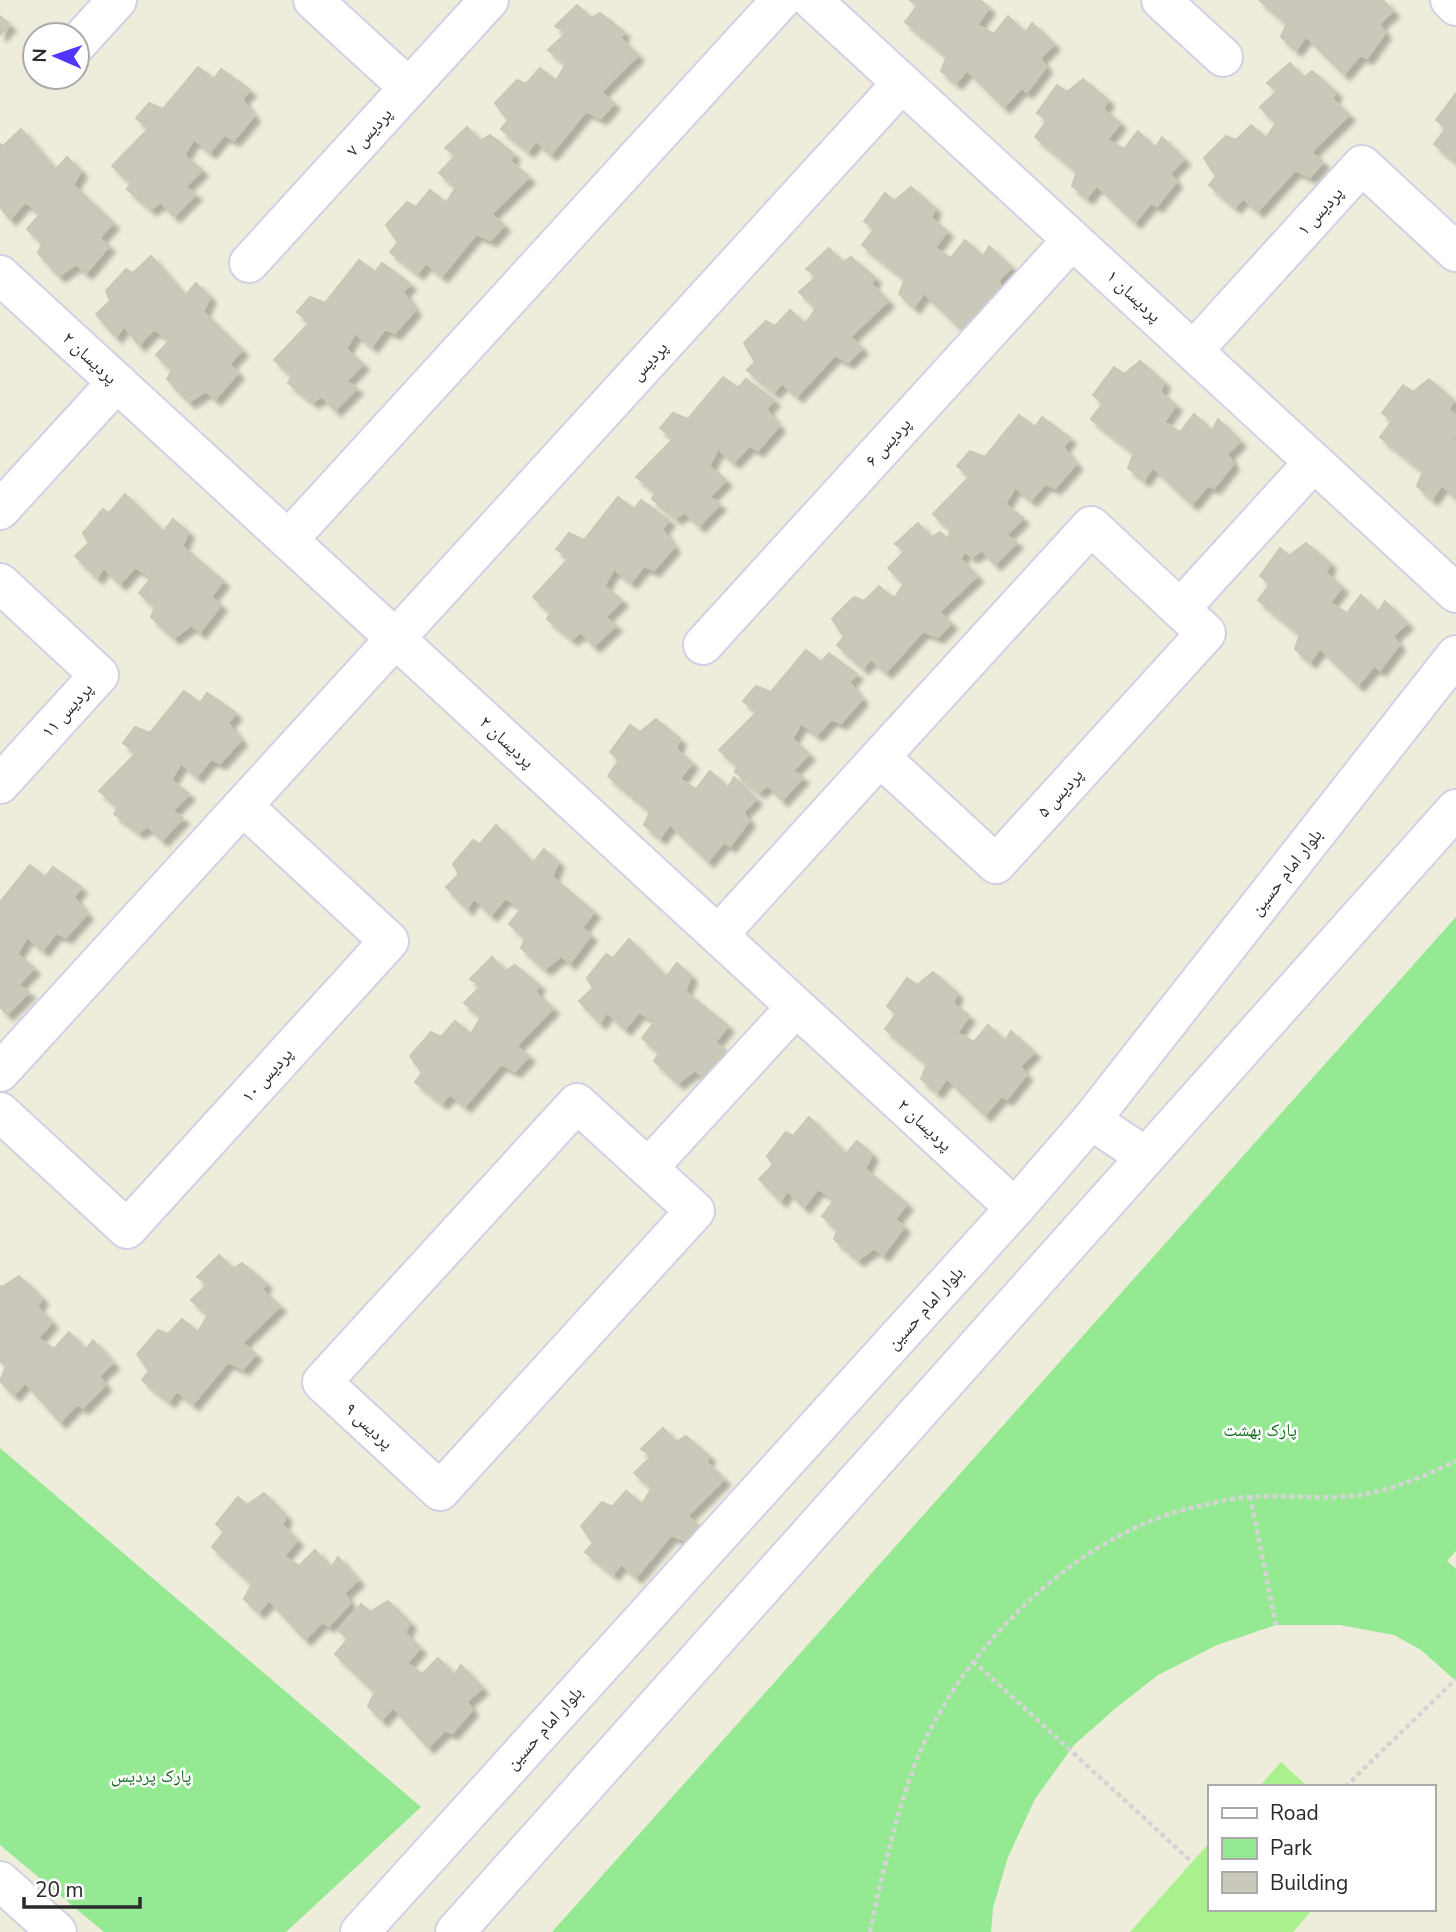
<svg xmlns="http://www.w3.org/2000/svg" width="1456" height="1932" font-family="'Nunito Sans','Noto Naskh Arabic',sans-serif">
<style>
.green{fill:#95e993}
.pitch{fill:#a8f18d}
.building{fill:#c9c8bb;stroke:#c9c8b5;stroke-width:2;filter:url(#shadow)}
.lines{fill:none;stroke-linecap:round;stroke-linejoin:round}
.minor-casing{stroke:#d3d0e5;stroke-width:42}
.secondary-casing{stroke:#d3d0e5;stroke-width:42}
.path{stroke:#d4d4d4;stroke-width:4.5;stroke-dasharray:5 3.5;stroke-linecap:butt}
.minor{stroke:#fff;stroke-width:38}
.secondary{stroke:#fff;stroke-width:38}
.labels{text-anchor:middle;stroke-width:5;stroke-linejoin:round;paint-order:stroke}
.street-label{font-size:18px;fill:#2a2a2a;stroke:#fff}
.park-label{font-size:18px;fill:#146e1d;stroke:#fff}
</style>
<defs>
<filter id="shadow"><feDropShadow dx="6" dy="6" stdDeviation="2" flood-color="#0004"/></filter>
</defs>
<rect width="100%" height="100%" fill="#eeecdb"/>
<!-- green -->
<path class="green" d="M1456,917V1551L1447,1561L1456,1569V1681L1421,1650L1394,1635L1340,1625H1276L1217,1645L1158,1675L1117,1707L1074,1745L1035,1799L1008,1857L993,1908L991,1932H552Z
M0,1448L421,1807L286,1932H104L0,1845Z"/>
<!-- pitch -->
<path class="pitch" d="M1281,1762L1308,1787H1259Z
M1209,1843V1909H1313L1293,1932H1130Z"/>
<!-- building -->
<path class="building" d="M910,0H980L989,8L977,25L994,34L1008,16L1025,33L1032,23L1054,44L1040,58L1046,67L1027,92L1021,88L1004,107L967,70L956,83L941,71L947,56L905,22L917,6Z
M1259,0H1383L1393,11L1379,24L1385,33L1367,58L1360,55L1344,74L1306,36L1296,50L1281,37L1287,23Z
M577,5L591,18L600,13L624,32L620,38L638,55L601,92L614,103L601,118L586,111L551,154L536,141L528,151L501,129L508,120L495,103L517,80L526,84L540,68L556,81L566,64L548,50L566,33L555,26Z
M0,16L10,25L0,35Z
M1290,63L1303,78L1312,71L1336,92L1332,99L1349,115L1311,152L1323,162L1310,177L1295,170L1258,211L1243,198L1235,207L1209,185L1216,176L1204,158L1226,136L1236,140L1251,125L1266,138L1276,123L1260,107L1277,91L1267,83Z
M198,67L214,79L221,69L250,90L242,99L254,116L234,140L224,135L210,152L194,139L184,155L202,170L185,187L196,194L174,216L161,202L151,209L127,189L131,183L112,166L149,128L136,118L149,103L163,109Z
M1083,79L1108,100L1103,109L1120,123L1107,140L1124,149L1138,131L1155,148L1162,137L1184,159L1170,173L1176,182L1157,206L1151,203L1135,222L1097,185L1087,198L1072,186L1077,171L1035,137L1047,120L1037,113L1057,85L1067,92Z
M1456,93V162L1434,144L1446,128L1436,120Z
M467,127L480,141L490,135L514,154L510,161L529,177L491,214L504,225L491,240L476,234L442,276L426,263L418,273L390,252L398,242L386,225L407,202L416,207L430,190L446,203L456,187L439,173L456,155L445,148Z
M21,129L55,170L67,157L81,171L73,185L113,223L99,238L109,246L86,273L76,264L59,276L38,253L42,243L27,229L41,213L25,202L10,219L0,207V144L3,146Z
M911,187L935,208L931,218L947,231L935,248L951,258L965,240L983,257L989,246L1011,267L998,281L1003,291L984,315L978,312L963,330L924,293L914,307L899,294L905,279L862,245L874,229L864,221L885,193L894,201Z
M829,248L842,263L851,257L875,278L871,284L888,301L850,337L862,348L848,362L835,355L797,396L782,383L774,392L747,370L755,362L744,343L766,321L775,326L790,310L805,324L816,308L799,292L817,276L806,269Z
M151,256L185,296L196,283L210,297L203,312L242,350L229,364L238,373L215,399L206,391L189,402L167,379L172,370L156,355L170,340L154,329L139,345L124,326L116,337L96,314L110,301L106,291L126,269L133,273Z
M359,260L375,272L382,263L410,284L403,292L415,310L395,333L385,329L372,346L355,333L346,349L363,364L346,381L357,388L335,410L322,396L313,402L288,383L292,376L274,360L310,322L297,312L310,297L325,303Z
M1140,361L1164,382L1160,392L1176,405L1164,422L1180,432L1194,414L1212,431L1218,419L1240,441L1227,454L1233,464L1214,488L1208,485L1192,504L1153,467L1144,480L1128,468L1134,453L1091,419L1103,403L1093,395L1114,367L1124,374Z
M723,377L738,388L746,379L774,400L766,409L779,426L758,450L749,446L734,462L718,449L709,466L726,480L709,497L720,504L699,526L685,512L676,518L652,499L655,492L636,477L674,438L660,428L673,413L688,419Z
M1429,379L1453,400L1449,410L1456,416V436L1453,440L1456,442V498L1442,485L1432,499L1417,486L1423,471L1380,437L1392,421L1382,413L1403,385L1413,392Z
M1019,415L1035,427L1042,417L1070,438L1063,447L1076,464L1055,488L1045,484L1031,500L1015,487L1005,504L1023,518L1006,535L1017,542L995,564L982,550L972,557L948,537L951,531L933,514L970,476L957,466L970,451L985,457Z
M125,494L163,532L173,519L188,532L182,546L223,581L211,597L221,605L200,632L191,625L174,638L151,617L155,607L139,593L152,577L135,567L120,584L104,567L97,578L75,556L89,543L83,533L103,509L109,513Z
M618,497L634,509L641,500L669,520L662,529L674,547L654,570L644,566L631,582L614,569L604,586L622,600L605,617L616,625L594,646L581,632L572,639L547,619L551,613L533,597L569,558L556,549L569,533L584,540Z
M918,523L931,538L940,532L964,553L960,559L977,576L939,612L951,623L938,637L923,631L886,672L871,659L863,668L837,645L844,637L832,619L854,597L864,601L879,586L894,599L904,583L888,568L905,551L895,544Z
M1306,543L1330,563L1326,573L1342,587L1330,603L1347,613L1361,595L1378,612L1385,601L1407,623L1393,636L1399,645L1380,670L1374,666L1358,685L1320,648L1310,662L1295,649L1300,634L1258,600L1270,584L1260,576L1280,548L1289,556Z
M806,650L821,662L829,653L857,674L849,682L862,699L841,723L831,719L817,735L801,723L792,739L809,754L792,771L803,777L782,800L768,785L759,792L735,772L738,766L719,750L757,712L743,701L756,686L771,692Z
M184,691L200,703L207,693L236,713L228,723L241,740L220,763L211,759L197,776L181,763L171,780L189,794L172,811L183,818L162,840L148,826L139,832L114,814L118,807L99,791L136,753L123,743L135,727L150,733Z
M656,719L680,739L676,749L692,763L680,779L696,789L710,771L728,788L734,777L756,799L743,812L749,821L730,846L724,842L708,861L670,824L660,838L644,825L650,811L608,776L619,760L610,752L630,725L640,732Z
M496,825L533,863L544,849L558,862L552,877L594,912L582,928L591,935L570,963L561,956L545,969L521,948L525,938L509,924L522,908L505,898L491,915L474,898L467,909L446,887L459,874L453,864L473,840L480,844Z
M30,865L45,877L53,867L81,887L74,897L87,914L66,937L56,933L43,950L27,937L17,954L34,968L18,985L29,992L7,1014L0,1007V902Z
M629,939L666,977L677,963L691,976L685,991L728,1026L715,1042L725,1050L704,1077L695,1070L678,1083L654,1061L659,1052L642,1038L655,1021L639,1012L625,1029L607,1012L600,1023L579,1001L593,988L587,978L606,954L613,958Z
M492,957L505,971L515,965L539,985L535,992L553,1008L516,1046L529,1056L515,1071L501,1064L465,1106L450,1094L442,1103L415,1082L422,1073L410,1056L431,1032L441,1037L455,1021L471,1034L481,1017L464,1003L481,986L470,979Z
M933,972L957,993L953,1003L969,1016L957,1033L974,1042L988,1025L1005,1041L1011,1031L1034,1052L1020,1066L1026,1075L1007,1099L1001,1096L985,1115L947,1078L937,1092L921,1079L927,1064L885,1029L896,1014L887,1006L907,978L917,985Z
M809,1117L846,1154L857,1141L872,1154L865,1169L907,1204L895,1219L904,1227L883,1255L874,1248L858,1260L834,1239L838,1230L822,1216L835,1199L818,1189L804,1207L787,1190L781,1201L759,1179L773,1165L767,1156L786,1132L793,1136Z
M219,1255L233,1269L242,1263L266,1283L262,1290L280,1306L242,1343L256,1354L243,1369L228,1362L193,1404L177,1391L169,1401L142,1380L149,1371L137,1354L158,1330L168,1334L182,1319L198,1332L208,1315L191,1300L208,1284L197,1277Z
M19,1276L42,1298L37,1307L52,1322L38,1338L54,1349L69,1332L85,1350L93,1340L113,1363L99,1376L105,1385L83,1408L77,1404L60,1422L25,1382L14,1395L0,1381L6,1367L0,1361V1286L2,1287Z
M663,1428L676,1442L686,1436L709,1456L706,1462L724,1479L687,1516L699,1526L686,1541L671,1535L636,1577L621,1564L613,1574L585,1552L593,1543L581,1526L602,1502L612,1507L626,1491L642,1504L652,1488L634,1473L652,1456L641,1449Z
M264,1493L286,1516L282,1525L297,1540L284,1556L299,1566L315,1550L331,1568L338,1557L358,1580L344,1593L350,1603L329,1626L322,1622L305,1639L269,1600L259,1612L244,1599L252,1584L212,1547L224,1532L216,1524L238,1497L247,1505Z
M388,1601L410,1623L405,1633L420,1648L407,1663L422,1674L438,1658L454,1675L461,1665L482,1688L467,1701L472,1710L452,1733L445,1730L428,1747L393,1707L382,1720L368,1706L375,1692L335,1654L348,1639L339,1631L361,1604L370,1612Z"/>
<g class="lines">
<!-- minor casing -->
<g class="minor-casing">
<path id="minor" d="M313,0L409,88
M812,0L1456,593
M1161,0L1223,57
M1450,0L1456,6
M77,44L117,0
M249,263L489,0
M0,275L1015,1208
M1193,351L1362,165L1456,252
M0,510L117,382
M288,540L781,0
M0,583L99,675L0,784
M1180,609L1206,633L996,864L880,757L1091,526L1180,609L1314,462
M703,645L1072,240
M718,935L880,757
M0,1072L902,83
M0,1112L127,1229L389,941L243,806
M648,1168L695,1211L440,1491L322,1382L577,1103L648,1168L796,1007"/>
</g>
<!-- secondary casing -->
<g class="secondary-casing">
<path id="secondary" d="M1091,1120L1146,1157
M0,1881L57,1932
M360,1932L1015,1208L1091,1120L1456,655
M455,1932L1456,809"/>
</g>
<!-- path -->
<path class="path" d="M1250,1496L1276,1625
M973,1661L1192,1862
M1345,1787L1456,1679
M870,1932C882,1875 895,1818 915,1764C959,1649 1081,1528 1204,1505C1219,1502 1235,1497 1251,1497C1284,1495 1317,1499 1351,1496C1388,1492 1423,1477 1456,1461"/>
<!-- minor -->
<use href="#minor" class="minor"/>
<!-- secondary -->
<use href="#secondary" class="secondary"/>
</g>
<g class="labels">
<!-- street labels -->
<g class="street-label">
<text transform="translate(369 132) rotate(-48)" y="6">پردیس ۷</text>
<text transform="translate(1320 211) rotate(-48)" y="6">پردیس ۱</text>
<text transform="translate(1134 296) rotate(43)" y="6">پردیسان ۱</text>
<text transform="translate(90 358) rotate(43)" y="6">پردیسان ۲</text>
<text transform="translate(649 361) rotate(-48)" y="6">پردیس</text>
<text transform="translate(888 442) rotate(-48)" y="6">پردیس ۶</text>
<text transform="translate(67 710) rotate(-48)" y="6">پردیس ۱۱</text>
<text transform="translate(507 742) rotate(43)" y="6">پردیسان ۲</text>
<text transform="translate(1060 793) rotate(-48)" y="6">پردیس ۵</text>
<text transform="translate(1286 872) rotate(-52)" y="6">بلوار امام حسین</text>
<text transform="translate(267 1075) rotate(-48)" y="6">پردیس ۱۰</text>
<text transform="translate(925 1125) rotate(43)" y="6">پردیسان ۲</text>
<text transform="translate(925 1308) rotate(-48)" y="6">بلوار امام حسین</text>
<text transform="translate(369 1426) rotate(43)" y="6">پردیس ۹</text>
<text transform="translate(544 1728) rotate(-48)" y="6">بلوار امام حسین</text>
</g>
<!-- park labels -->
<g class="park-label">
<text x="1260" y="1436">پارک بهشت</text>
<text x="151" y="1782">پارک پردیس</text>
</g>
</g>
<!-- legend -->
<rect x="1208" y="1785" width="228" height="126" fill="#ffffff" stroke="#aaaaaa" stroke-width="2"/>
<rect x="1222" y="1808" width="35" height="10" fill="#ffffff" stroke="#aaaaaa" stroke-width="2"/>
<text x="1270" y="1820" font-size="21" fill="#2a2a2a">Road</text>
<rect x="1222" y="1838" width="35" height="21" fill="#95e993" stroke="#aaaaaa" stroke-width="2"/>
<text x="1270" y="1855" font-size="21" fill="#2a2a2a">Park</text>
<rect x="1222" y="1872" width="35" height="21" fill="#c9c8bb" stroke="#aaaaaa" stroke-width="2"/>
<text x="1270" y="1890" font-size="21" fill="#2a2a2a">Building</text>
<!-- north arrow -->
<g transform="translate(56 56) rotate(272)"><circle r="33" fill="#ffffff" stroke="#aaaaaa" stroke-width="2"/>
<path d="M0-5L12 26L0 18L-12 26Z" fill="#5037ff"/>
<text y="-10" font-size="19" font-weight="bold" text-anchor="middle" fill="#2a2a2a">N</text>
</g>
<!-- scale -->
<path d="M24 1897v10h116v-10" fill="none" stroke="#2a2a2a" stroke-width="3.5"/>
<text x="35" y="1897" font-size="21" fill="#2a2a2a" stroke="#ffffff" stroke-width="5" paint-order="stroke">20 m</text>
</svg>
